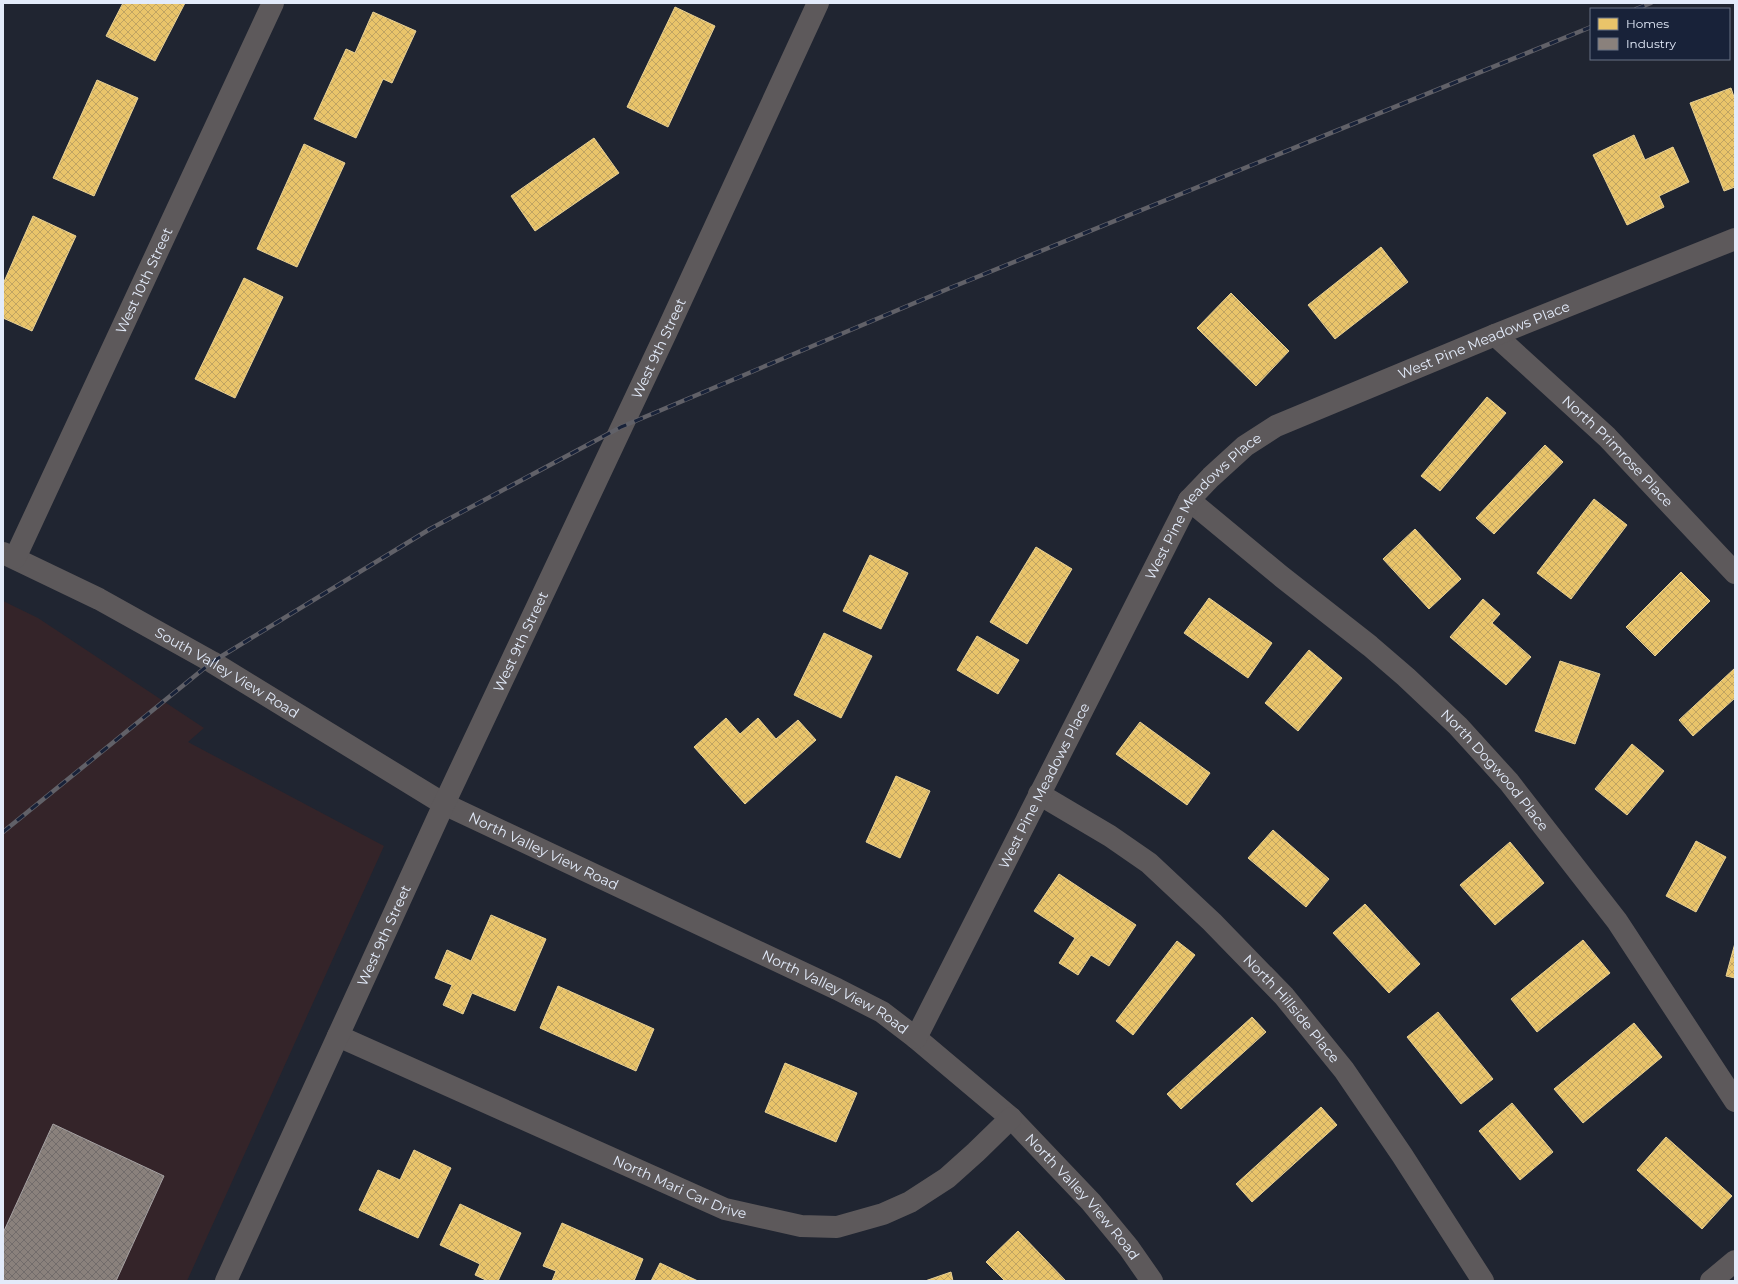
<svg xmlns="http://www.w3.org/2000/svg" width="1738" height="1284" font-family="Montserrat,sans-serif">
<style>
.industrial{fill:#342429}
.homes{fill:url(#homes-cross-hatch);stroke:#e7d095}
.industry{fill:url(#industry-cross-hatch);stroke:#a5a1a2}
.lines{fill:none;stroke-linecap:round;stroke-linejoin:round}
.minor{stroke:#5d595b;stroke-width:22}
.rail-casing{stroke:#616168;stroke-width:4.5}
.rail{stroke:#182239;stroke-width:3;stroke-dasharray:9;stroke-linecap:butt}
.labels{text-anchor:middle;stroke-width:4;stroke-linejoin:round;paint-order:stroke}
.street-label{font-size:14px;fill:#e3ebfa;stroke:#182239}
</style>
<defs>
<pattern id="homes-cross-hatch" width="8" height="8" patternUnits="userSpaceOnUse"><rect width="8" height="8" fill="#e9c46a"/><path d="M0 0l8 8M0 8l8-8" fill="none" stroke="#c0a462"/></pattern>
<pattern id="industry-cross-hatch" width="8" height="8" patternUnits="userSpaceOnUse"><rect width="8" height="8" fill="#8a817c"/><path d="M0 0l8 8M0 8l8-8" fill="none" stroke="#726c6b"/></pattern>
</defs>
<rect width="100%" height="100%" fill="#202531"/>
<!-- industrial -->
<path class="industrial" d="M3,601L38,618L204,728L188,742L384,846L187,1281H3Z"/>
<!-- homes -->
<path class="homes" d="M123,3H185L155,61L106,36Z
M675,7L715,26L668,127L627,107Z
M373,12L416,31L392,83L383,79L356,138L314,119L346,49L355,53Z
M97,80L138,98L94,196L53,178Z
M1731,88L1735,100V187L1724,191L1690,103Z
M1634,135L1645,160L1673,147L1689,182L1659,196L1664,207L1627,225L1593,155Z
M594,138L619,173L535,231L511,196Z
M304,144L345,163L297,267L257,249Z
M33,216L76,236L32,331L3,318V284Z
M1381,247L1408,282L1335,339L1308,305Z
M244,278L283,297L235,398L195,379Z
M1231,293L1289,351L1256,386L1197,328Z
M1487,397L1506,413L1440,491L1421,476Z
M1545,445L1563,462L1494,534L1476,518Z
M1594,499L1627,525L1571,599L1537,573Z
M1415,529L1461,579L1429,609L1383,559Z
M1036,547L1072,569L1027,644L990,622Z
M870,555L908,573L881,629L843,611Z
M1681,572L1710,601L1655,656L1626,627Z
M1209,598L1272,643L1248,678L1184,633Z
M1483,599L1500,614L1492,623L1531,657L1506,685L1450,637Z
M824,633L872,656L841,718L794,695Z
M977,636L1019,660L998,694L957,670Z
M1309,650L1342,678L1298,731L1265,703Z
M1560,661L1600,674L1575,744L1535,731Z
M1735,668V698L1693,736L1679,720Z
M726,718L740,734L758,718L776,739L798,720L816,740L745,804L694,747Z
M1140,722L1210,773L1187,805L1116,754Z
M1632,744L1664,771L1627,815L1595,789Z
M896,776L930,791L900,858L866,842Z
M1273,830L1329,879L1306,907L1248,858Z
M1696,841L1726,857L1696,912L1666,896Z
M1510,842L1544,883L1495,925L1460,885Z
M1059,874L1136,925L1109,966L1091,955L1078,975L1059,963L1075,938L1034,911Z
M1365,904L1420,964L1389,993L1333,933Z
M491,915L546,939L515,1011L472,993L463,1014L443,1005L452,985L435,978L447,950L471,961Z
M1583,940L1610,973L1537,1032L1511,999Z
M1177,941L1195,955L1133,1035L1116,1021Z
M1735,943V978L1726,976Z
M558,986L654,1029L636,1071L540,1028Z
M1438,1012L1493,1079L1461,1104L1407,1037Z
M1252,1017L1266,1032L1181,1109L1167,1094Z
M1634,1023L1662,1057L1583,1123L1554,1089Z
M785,1063L857,1093L836,1142L765,1112Z
M1512,1103L1553,1152L1520,1180L1479,1131Z
M1321,1107L1337,1125L1252,1202L1236,1184Z
M1666,1137L1732,1196L1702,1229L1637,1170Z
M414,1150L451,1168L418,1238L359,1210L378,1170L400,1180Z
M460,1204L521,1233L498,1281H488L475,1275L480,1264L440,1245Z
M562,1223L643,1259L634,1281H602L597,1279L596,1281H552L556,1271L543,1266Z
M1018,1231L1066,1281H1005L986,1262Z
M660,1263L698,1281H651Z
M951,1272L953,1281H925Z"/>
<!-- industry -->
<path class="industry" d="M53,1124L164,1176L116,1281H3V1233Z"/>
<g class="lines">
<!-- minor -->
<g class="minor">
<path id="s1" d="M1495,335L1607,437L1735,573"/>
<path id="s2" d="M1189,500L1282,577L1370,646L1406,677L1458,726L1509,782L1617,921L1735,1101"/>
<path id="s3" d="M3,553L99,599L212,662L444,804L837,989L882,1012L916,1038L1011,1118L1091,1202L1129,1248L1152,1281"/>
<path id="s4" d="M15,558L273,3"/>
<path id="s5" d="M1039,794L1110,836L1149,863L1212,922L1284,996L1344,1070L1402,1155L1483,1281"/>
<path id="s6" d="M338,1036L725,1209L801,1226L837,1227L883,1214L910,1202L947,1178L976,1152L1011,1118"/>
<path id="s7" d="M916,1038L1189,500L1211,477L1245,446L1276,426L1495,335L1735,239"/>
<path id="s8" d="M226,1281L444,804L666,333L818,3"/>
<path d="M1711,1281L1735,1261"/>
</g>
<!-- rail casing -->
<g class="rail-casing">
<path id="rail" d="M1636,9L1651,3
M3,832L212,662L430,529L621,427L950,288L1591,27"/>
</g>
<!-- rail -->
<use href="#rail" class="rail"/>
</g>
<g class="labels">
<!-- street labels -->
<g class="street-label">
<text dy="5" stroke="none"><textPath href="#s4" startOffset="306">West 10th Street</textPath></text>
<text dy="5" stroke="none"><textPath href="#s7" startOffset="943">West Pine Meadows Place</textPath></text>
<text dy="5" stroke="none"><textPath href="#s8" startOffset="1028">West 9th Street</textPath></text>
<text dy="5" stroke="none"><textPath href="#s1" startOffset="169">North Primrose Place</textPath></text>
<text dy="5" stroke="none"><textPath href="#s7" startOffset="607">West Pine Meadows Place</textPath></text>
<text dy="5" stroke="none"><textPath href="#s8" startOffset="704">West 9th Street</textPath></text>
<text dy="5" stroke="none"><textPath href="#s3" startOffset="254">South Valley View Road</textPath></text>
<text dy="5" stroke="none"><textPath href="#s2" startOffset="409">North Dogwood Place</textPath></text>
<text dy="5" stroke="none"><textPath href="#s7" startOffset="283">West Pine Meadows Place</textPath></text>
<text dy="5" stroke="none"><textPath href="#s3" startOffset="618">North Valley View Road</textPath></text>
<text dy="5" stroke="none"><textPath href="#s8" startOffset="380">West 9th Street</textPath></text>
<text dy="5" stroke="none"><textPath href="#s3" startOffset="942">North Valley View Road</textPath></text>
<text dy="5" stroke="none"><textPath href="#s5" startOffset="334">North Hillside Place</textPath></text>
<text dy="5" stroke="none"><textPath href="#s6" startOffset="374">North Mari Car Drive</textPath></text>
<text dy="5" stroke="none"><textPath href="#s3" startOffset="1266">North Valley View Road</textPath></text>
</g>
</g>
<!-- border -->
<rect width="1738" height="1284" fill="none" stroke="#e3ebfa" stroke-width="8"/>
<!-- legend -->
<rect x="1590" y="8" width="140" height="52" fill="#182239" stroke="#697286"/>
<rect x="1598" y="18" width="20" height="12" fill="#e9c46a" stroke="#697286"/>
<text x="1626" y="28" font-size="12" fill="#e3ebfa">Homes</text>
<rect x="1598" y="38" width="20" height="12" fill="#8a817c" stroke="#697286"/>
<text x="1626" y="48" font-size="12" fill="#e3ebfa">Industry</text>
</svg>
